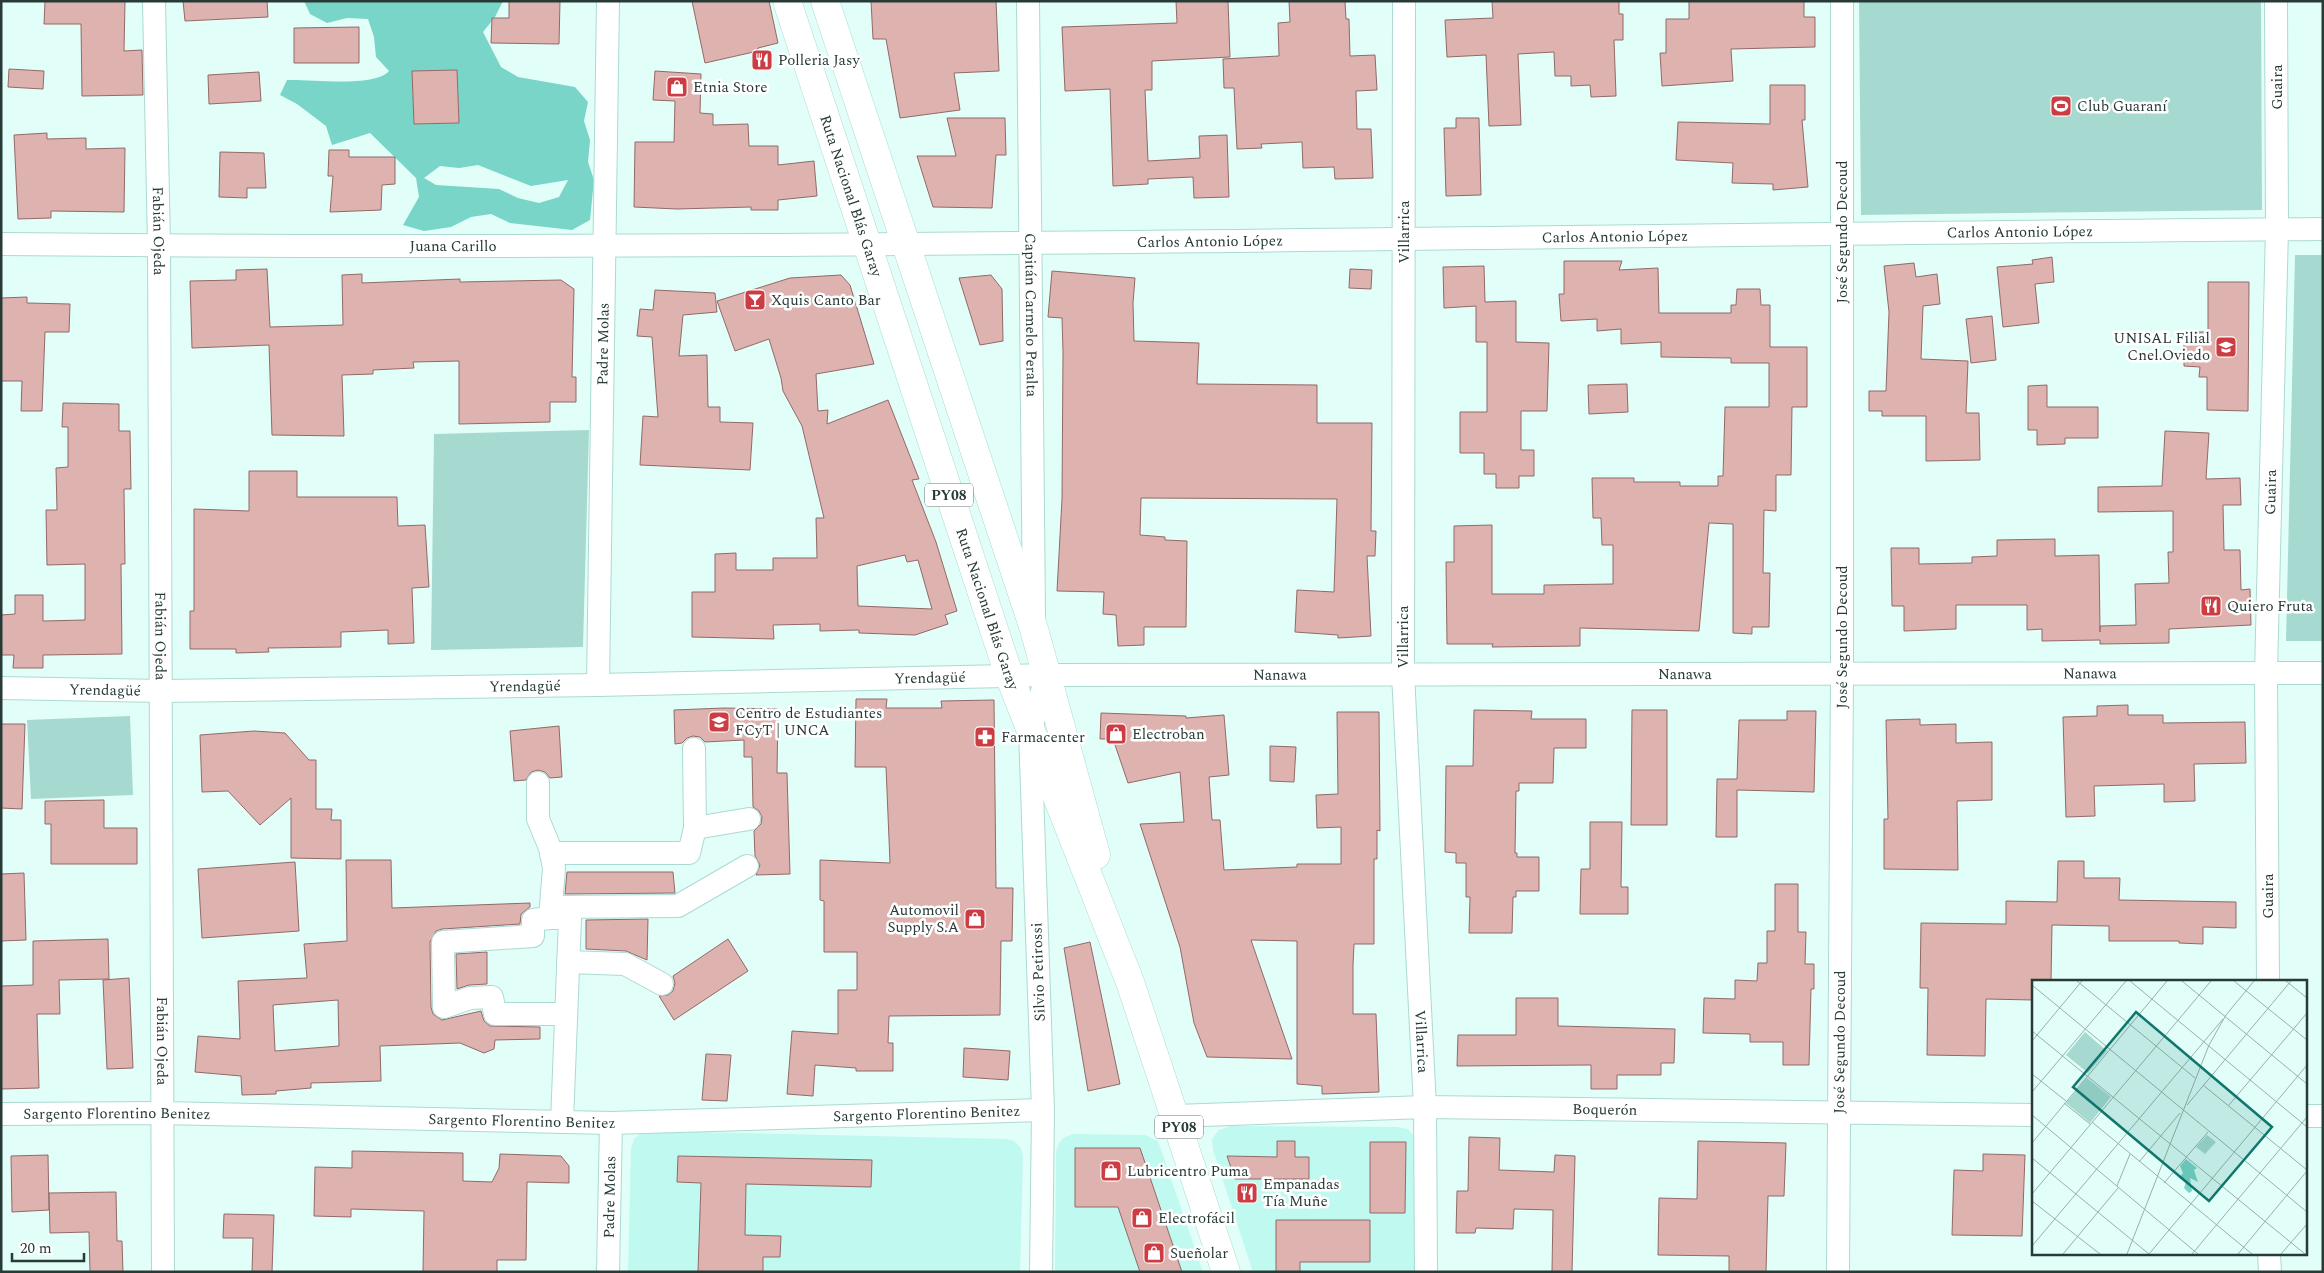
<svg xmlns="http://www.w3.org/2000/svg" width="2324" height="1273" font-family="Spectral,serif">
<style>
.built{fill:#bff9ef}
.green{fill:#a6dad1}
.forest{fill:#79d5c7;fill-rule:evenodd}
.building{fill:#ddb2af;stroke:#916a68;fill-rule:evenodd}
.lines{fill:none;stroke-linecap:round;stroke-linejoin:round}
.street-casing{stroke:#abdad2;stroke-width:24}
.highway-casing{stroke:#abdad2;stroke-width:29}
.street{stroke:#fff;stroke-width:22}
.highway{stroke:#fff;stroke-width:28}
.labels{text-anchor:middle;stroke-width:5;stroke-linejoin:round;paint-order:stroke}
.shield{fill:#fff;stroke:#687572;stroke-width:1}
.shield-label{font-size:14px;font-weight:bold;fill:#273a36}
.poi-label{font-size:15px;fill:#273a36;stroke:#fff;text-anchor:start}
.street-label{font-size:15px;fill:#273a36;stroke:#fff}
.inset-road{fill:none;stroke:#97b0ab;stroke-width:1}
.view{fill:#0f766e;fill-opacity:0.15;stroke:#0f766e;stroke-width:2.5}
.inset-edge{fill:none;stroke:#273a36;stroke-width:2.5}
</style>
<rect width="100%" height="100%" fill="#e2fef9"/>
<!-- built -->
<path class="built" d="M1230,1126L1398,1127L1407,1129L1414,1136L1416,1145L1415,1272H1253L1213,1150L1212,1139L1219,1130Z
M650,1131L1006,1139L1014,1141L1021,1148L1023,1157L1020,1272H628L631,1148L634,1139L641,1133Z
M1074,1134L1145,1135L1158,1141L1203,1272H1055L1056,1152L1059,1143L1065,1137Z"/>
<!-- green -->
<path class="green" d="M1859,1H2261L2262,210L1861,215Z
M2295,255H2323V641H2286Z
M589,430L583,647L431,650L434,434Z
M130,716L133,795L31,799L27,720Z"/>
<!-- forest -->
<path class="forest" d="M304,1H503L495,17L483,32L501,67L518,77L575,87L588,102L584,121L590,140L588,162L594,180L590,220L572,230L510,223L491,214L471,217L451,227L424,231L403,225L419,197L416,178L370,133L332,145L326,126L297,104L280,95L287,80C310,79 374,88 389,71L376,57L374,37L368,19L347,18L327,23L310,14ZM457,70L459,123L414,124L412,71ZM478,165L531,186L568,180L559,197L539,203L518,198L499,189L436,185L424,178L440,166L459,168Z"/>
<!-- building -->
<path class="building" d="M45,1H125L124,51L142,50L143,95L82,96L81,24H44Z
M183,1H267L268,17L185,21Z
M509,1H560L559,44L491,43L492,18H509Z
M692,1H769L778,43L758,48V51L705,63Z
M871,1H996L999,71L954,73L960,110L900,118L886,39H873Z
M1176,1H1228L1230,57L1152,61V90H1145L1148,161L1200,158L1199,136L1227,135L1229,197L1194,198L1193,177L1148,179V184L1113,186L1110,89L1065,91L1062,27L1177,23Z
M1289,1H1345L1346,19H1349L1350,56L1375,55L1377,90L1356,91L1357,129H1371L1373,178L1335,179L1334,167L1303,168L1302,142L1261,144L1262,148L1237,149L1234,88H1224L1223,59L1279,56L1278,23L1290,22Z
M1492,1H1619V14H1623V40H1614L1616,96L1591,97L1590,85L1571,86V76H1555L1554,52L1518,54L1521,125L1489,126L1486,55L1447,57L1445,20L1493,18Z
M1689,1H1804V17H1815V47L1731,49L1733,81L1662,86L1660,53H1666V19H1689Z
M359,27V63H294V28Z
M9,69L44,71L43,89L8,87Z
M457,70L459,123L414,124L412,71Z
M655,71L701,74L700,113L713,114V125L748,124L749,146H778V165L814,161L817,196L778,200V210H751V207L677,209L634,207L635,142H674L675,101L653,100Z
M259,72L261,101L209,104L208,75Z
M1770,85H1805V120H1802L1808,187L1773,190V184L1732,183L1733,163L1676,160L1678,122L1770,124Z
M947,118H1005L1006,155H996L992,208L933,207L917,156H956Z
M1456,118H1479L1481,195L1446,196L1444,128H1456Z
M47,133V139L86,138V149L125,148L124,212L51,211V218L18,219L14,135Z
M329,150H349V157H395V184L382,185L381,210L330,212L333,176H328Z
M220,152L264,153L266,188H247V198L219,197Z
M2052,257L2054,282L2035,284L2039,323L2003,327L1997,267L2033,264L2032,260Z
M1564,261H1622L1619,270L1658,268L1659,313H1731V305H1736L1737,289H1760L1761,305H1770V347H1807V407H1792L1791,475H1776V511L1764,510L1763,573H1770L1769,627H1752V634L1733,633V524L1709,523L1699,631L1580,628V646L1492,647L1493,644H1447L1446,562H1454V526L1492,525V594H1544V585L1613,584V545H1602L1601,518H1593L1592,478H1634V482H1680V486H1718V476H1723L1725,407H1769V363H1731V358L1661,357V342L1621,344V329L1597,331V319L1561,321L1559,294H1564Z
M1914,263L1916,277L1937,274L1940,304L1923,306L1921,359L1968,361L1966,413H1979L1980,460L1926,461V416H1882V411H1869V391H1886L1889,312L1884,266Z
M1484,266L1485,302L1516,301V342L1549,343L1547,411H1521V450H1534V476H1519V488H1496V474H1484V453H1460V412H1487V342H1476V306L1444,308L1443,267Z
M267,269L270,327L343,325L342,275L362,274V283L460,279V282L561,280L574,289L572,377H576V402H550V422L459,424V361L413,362L414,368L373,370V374L342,375L344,436L272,435L269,345L192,348L190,281L236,280V270Z
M1350,269L1372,270L1371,289L1349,288Z
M1052,271L1135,278L1133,303L1134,341L1199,343L1197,384L1317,385V423H1372L1371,531H1376L1375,556H1367L1371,636L1338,638V635L1295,632L1297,590L1334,592L1337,499L1141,498L1140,535L1165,537V540L1187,541L1186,627H1144V645L1118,646L1116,615L1103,614L1104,592L1057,591L1062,499L1063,352L1062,318L1048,317Z
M841,275L850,285L874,364L816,374L818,411L828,410L827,424L888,400L919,479L912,480L936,542L957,611L945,615L948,624L915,635L859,633V630L820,631V624L773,625L774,639L692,637V592H715V554L736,553V570H773V558H817L816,518H824L802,426L783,391L781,378L769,339L735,351L717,301L790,278ZM905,555L907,562L918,560L932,609L858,606L857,566Z
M991,275L1002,289L1003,341L980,345L959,278Z
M2208,282H2249L2248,411L2207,410V377H2199L2200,367L2184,366V332H2208Z
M655,290L715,293L717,312L683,315L679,356L707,355L708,407H720V422L753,423L750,470L640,465L643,416L658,417L652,337L637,336L640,309L653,310Z
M27,297V303L70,304L69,332H45L42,411H21L22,381H1V298Z
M1992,316L1996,360L1971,363L1966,319Z
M1627,384L1628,412L1589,414L1588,385Z
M2047,385V407H2098V438H2065V444L2037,445V430H2028V386Z
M63,403L119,404V431H130L131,489H124L125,564H121L122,654L43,655V668H13L14,655H1V615L15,614V595H43V621L85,620V564L47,565L46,510H57L56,468L68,467V427H62Z
M2165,431L2209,433L2206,479L2240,478L2241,505H2223L2224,550H2240L2241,590L2250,589L2251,625L2169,629V643L2100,644V640L2042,641V629L2027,630V605H1956V629L1904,631V606H1892L1891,548H1919V564L1972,563V557L1997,556V540L2055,539V556L2099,555L2100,632V626L2136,625L2135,584L2169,583L2168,552H2173V511L2098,512V487L2162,486Z
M249,471H297V497H397L398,526L425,525L429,587L412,588L414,643L388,644V630L341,632V647L268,648L269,652L236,653V649H190V611H194V509L249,511Z
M856,699H887L886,708H942L941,701L994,700L996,888H1013L1012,941H1001L1000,1015L889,1016L888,1043H893V1071H856V1068L815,1065L813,1096L787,1094L792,1031L838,1034V990H857V952H824V901L820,900V860L890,863L886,767H855Z
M2128,705V715H2163V723L2245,722L2246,763L2194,764L2195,801L2164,802V784L2094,786L2095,816L2066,817L2063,717L2097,716V706Z
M724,708L778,709L777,773H787L790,874L756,875L760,865L755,856L754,831L761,824L762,817L759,811L753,807L752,757H744V740L705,742L700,737L693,736L687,738L682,743L675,744L674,710Z
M1474,710L1532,711L1531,719H1586V748H1554L1553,783H1519V791H1516L1515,853H1517V857H1539V891H1516V897H1513L1512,933H1469L1470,897H1466V863H1456V853L1445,852L1446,766H1473Z
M1632,710H1667V825H1631Z
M1787,711H1816L1814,792L1737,790V837H1716L1717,779H1737L1739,720H1787Z
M1337,712H1379L1380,831L1377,830V859H1374V944H1354L1353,965V1014H1376L1379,1092L1322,1094V1086L1297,1084V941L1251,940L1292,1059L1207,1057L1194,1023L1180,947L1140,824L1184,822L1180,772L1128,783L1113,739H1100L1101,713L1186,716V718L1224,715L1229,775L1209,777L1212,820H1220L1224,870L1297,867V864H1341V827L1317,828L1316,795L1338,794Z
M1920,719V725L1956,724V743L1992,742V800L1957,801L1958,870L1884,869V819H1888L1886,720Z
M1,724H25L22,809L1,808Z
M559,726L562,777L550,778L545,772L538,770L531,772L526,780L514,781L510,731Z
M254,731L285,733L309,760H316V809H332L331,820H341V859L291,858V798L260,825L228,791L202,792L200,735Z
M1270,746L1296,747L1294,782L1270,781Z
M104,800V828H137V864H51V824H45V801Z
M1590,822H1622L1621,887H1628V914H1580L1581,869H1590Z
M346,860H391L392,908L530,903V907L521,914L520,924L442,929L436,931L430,942L431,1007L433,1014L442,1020L481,1011L484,1021L490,1026L540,1027V1039L495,1040L494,1049L484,1053L460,1043L380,1046L381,1081L311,1083V1088L276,1091V1094L242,1095L241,1076L195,1072L198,1036L240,1039L238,981L307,978L304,944L347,941ZM338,1000L339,1046L275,1051L273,1005Z
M2058,861H2084V878H2120L2119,900L2236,902V928L2203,927V944L2179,943V941H2109V926L2052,925L2051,982H2033V1000L1986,999L1985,1056L1927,1055L1928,988H1920L1921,923L2006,924V901L2057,902Z
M295,862L299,931L202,938L198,869Z
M567,872H673L675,893L565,894Z
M24,873L26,940L1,941V874Z
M1775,884H1798V932H1806L1805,964H1814V989H1811L1809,1065H1783V1042H1750V1034L1703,1033L1704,998L1735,999V980L1757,981L1758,963H1767V931H1775Z
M648,919L647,960L626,951L586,949V920Z
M108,939L109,979L59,980L60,1014H37L39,1088L1,1089V986L33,985V941Z
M728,939L748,971L674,1020L659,996L668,995L673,991L675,983L673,976Z
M1090,942L1120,1084L1088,1091L1064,948Z
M487,952V984L469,985L457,989L456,954Z
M129,978L133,1068L107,1069L103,980Z
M1516,998H1558V1026L1675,1029L1674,1063H1661V1075H1617V1089H1591V1065L1457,1066L1458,1035H1516Z
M964,1048L1010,1051L1008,1080L963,1077Z
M706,1054L731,1055L727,1101L702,1100Z
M1469,1137L1500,1138L1499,1170L1554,1172L1555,1155L1575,1156L1572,1272H1552L1553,1210L1514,1209L1513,1229L1476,1228L1475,1233H1456L1457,1191H1468Z
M1277,1141H1295V1157H1309V1179H1235L1227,1156L1277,1157Z
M1698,1141L1786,1143L1784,1196H1768L1766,1272H1729V1256L1658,1255L1659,1198L1697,1199Z
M1370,1142H1406L1405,1213H1370Z
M1075,1148H1140L1182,1272H1140L1118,1207H1075Z
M352,1151L463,1153V1181L492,1182L499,1168L500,1154L561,1156L569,1166V1183L527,1182L526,1260H497V1272H423L424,1211L351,1209V1217L314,1216L315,1167L352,1168Z
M1983,1154L2025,1155L2022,1236L1952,1235L1954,1170L1983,1171Z
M48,1155L49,1210L12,1212L11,1156Z
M678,1156L872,1160L871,1187L746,1184L745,1235L781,1236L780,1257H763V1272H698L701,1183L677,1182Z
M116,1192L117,1241H122L123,1272H90L89,1232L50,1233L49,1193Z
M224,1214L274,1215L272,1272H252L253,1238H223Z
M1276,1220H1370V1262H1300V1272H1276Z"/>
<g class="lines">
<!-- street casing -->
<g class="street-casing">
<g id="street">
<path id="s1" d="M154,1L159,246L163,1272"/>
<path id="s2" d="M1028,1L1034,615"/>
<path id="s3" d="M1404,1L1403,674L1425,1107L1426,1272"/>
<path id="s4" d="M1,244C775,252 1549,235 2323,229"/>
<path id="s5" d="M598,685L608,1"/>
<path id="s6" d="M1,688L162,691L598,685L1047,675L2323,673"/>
<path d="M538,783V819L550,848L554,868L550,918"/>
<path d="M695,828L749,819"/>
<path d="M551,853H689L695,828L694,749"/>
<path d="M552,907L678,906L747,866"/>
<path d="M568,962L625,964L662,984"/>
<path id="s7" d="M2268,982L2266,673L2277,229L2276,1"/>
<path id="s8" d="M1,1114L161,1113L611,1123L1043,1110"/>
<path id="s9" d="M1176,1116L1425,1107L2033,1115"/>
<path d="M2305,1116H2323"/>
<path d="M562,1122L570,918H550L533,920V936L443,942L444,1007L470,998L492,997L495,1014H566"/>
<path d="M2269,1254L2270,1272"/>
<path id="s10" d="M608,1272L611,1123"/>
<path d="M1041,1272L1043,1110L1030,731L1047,675"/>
<path id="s11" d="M1838,1272L1842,674V1"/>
</g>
</g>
<!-- highway casing -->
<g class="highway-casing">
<g id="highway">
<path id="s12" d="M787,1L1009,675L1130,982L1226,1272"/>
<path d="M825,1L1034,629L1096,855"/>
</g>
</g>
<!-- street -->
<use href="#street" class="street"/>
<!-- highway -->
<use href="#highway" class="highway"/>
</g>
<!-- icons -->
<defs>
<g id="restaurant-square" transform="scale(1.125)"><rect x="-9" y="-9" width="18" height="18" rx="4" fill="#cc3d43" stroke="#fff"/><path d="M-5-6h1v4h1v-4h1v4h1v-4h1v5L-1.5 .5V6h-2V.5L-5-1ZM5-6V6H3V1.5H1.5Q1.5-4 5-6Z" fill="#fff"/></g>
<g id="shop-square" transform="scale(1.125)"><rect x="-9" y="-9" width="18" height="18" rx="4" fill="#cc3d43" stroke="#fff"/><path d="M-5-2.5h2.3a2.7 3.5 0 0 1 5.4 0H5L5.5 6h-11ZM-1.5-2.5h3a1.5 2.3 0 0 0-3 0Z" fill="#fff"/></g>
<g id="stadium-square" transform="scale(1.125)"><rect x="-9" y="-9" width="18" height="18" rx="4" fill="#cc3d43" stroke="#fff"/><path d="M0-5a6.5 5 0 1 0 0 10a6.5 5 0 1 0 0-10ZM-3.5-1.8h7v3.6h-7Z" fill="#fff"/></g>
<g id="bar-square" transform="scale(1.125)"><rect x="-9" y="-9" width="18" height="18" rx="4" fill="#cc3d43" stroke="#fff"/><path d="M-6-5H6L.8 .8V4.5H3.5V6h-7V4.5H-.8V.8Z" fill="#fff"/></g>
<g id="university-square" transform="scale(1.125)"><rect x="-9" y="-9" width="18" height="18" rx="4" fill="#cc3d43" stroke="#fff"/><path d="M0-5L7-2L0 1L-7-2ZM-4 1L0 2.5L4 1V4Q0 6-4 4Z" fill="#fff"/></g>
<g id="pharmacy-square" transform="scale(1.125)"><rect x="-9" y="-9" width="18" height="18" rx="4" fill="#cc3d43" stroke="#fff"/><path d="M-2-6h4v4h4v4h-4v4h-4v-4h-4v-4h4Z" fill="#fff"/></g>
</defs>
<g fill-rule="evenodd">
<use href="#restaurant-square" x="762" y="60"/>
<use href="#shop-square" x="677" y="87"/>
<use href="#stadium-square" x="2061" y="106"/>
<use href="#bar-square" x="755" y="300"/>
<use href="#university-square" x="2226" y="347"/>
<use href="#restaurant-square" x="2211" y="606"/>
<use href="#university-square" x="719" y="722"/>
<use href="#shop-square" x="1116" y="734"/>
<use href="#pharmacy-square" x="985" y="737"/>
<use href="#shop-square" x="975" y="919"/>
<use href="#shop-square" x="1111" y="1171"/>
<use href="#restaurant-square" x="1247" y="1193"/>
<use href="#shop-square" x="1142" y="1218"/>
<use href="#shop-square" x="1154" y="1253"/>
</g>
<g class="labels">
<!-- shield labels -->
<g class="shield">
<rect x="925" y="483.5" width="48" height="23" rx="4"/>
<rect x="1155" y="1115.5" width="48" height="23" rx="4"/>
</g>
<g class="shield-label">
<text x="949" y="500">PY08</text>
<text x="1179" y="1132">PY08</text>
</g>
<!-- poi labels -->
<g class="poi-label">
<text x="778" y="65">Polleria Jasy</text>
<text x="693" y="92">Etnia Store</text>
<text x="2077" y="111">Club Guaraní</text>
<text x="771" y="305">Xquis Canto Bar</text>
<text x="2210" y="343" text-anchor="end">UNISAL Filial<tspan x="2210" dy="17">Cnel.Oviedo</tspan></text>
<text x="2227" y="611">Quiero Fruta</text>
<text x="735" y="718">Centro de Estudiantes<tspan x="735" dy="17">FCyT | UNCA</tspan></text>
<text x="1132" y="739">Electroban</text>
<text x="1001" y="742">Farmacenter</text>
<text x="959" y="915" text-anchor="end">Automovil<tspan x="959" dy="17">Supply S.A</tspan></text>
<text x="1127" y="1176">Lubricentro Puma</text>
<text x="1263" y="1189">Empanadas<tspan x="1263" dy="17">Tía Muñe</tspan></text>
<text x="1158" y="1223">Electrofácil</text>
<text x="1170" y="1258">Sueñolar</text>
</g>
<!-- street labels -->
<g class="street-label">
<text transform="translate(2277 87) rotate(-90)" y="5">Guaira</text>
<text dy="5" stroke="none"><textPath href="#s12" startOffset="205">Ruta Nacional Blás Garay</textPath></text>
<text dy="5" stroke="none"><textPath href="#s1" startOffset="230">Fabián Ojeda</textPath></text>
<text dy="5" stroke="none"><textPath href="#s4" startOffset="2019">Carlos Antonio López</textPath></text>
<text transform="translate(1404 232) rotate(-90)" y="5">Villarrica</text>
<text transform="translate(1842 232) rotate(-90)" y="5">José Segundo Decoud</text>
<text dy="5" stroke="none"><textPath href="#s4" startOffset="1614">Carlos Antonio López</textPath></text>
<text dy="5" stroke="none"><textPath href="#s4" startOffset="1209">Carlos Antonio López</textPath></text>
<text dy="5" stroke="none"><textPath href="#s4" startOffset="452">Juana Carillo</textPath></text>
<text dy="5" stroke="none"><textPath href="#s2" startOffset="314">Capitán Carmelo Peralta</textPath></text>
<text dy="5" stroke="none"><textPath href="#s5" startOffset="341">Padre Molas</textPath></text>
<text dy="5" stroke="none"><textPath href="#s7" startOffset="490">Guaira</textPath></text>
<text dy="5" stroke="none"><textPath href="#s12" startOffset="640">Ruta Nacional Blás Garay</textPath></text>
<text dy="5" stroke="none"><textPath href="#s1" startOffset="635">Fabián Ojeda</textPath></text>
<text transform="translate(1403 637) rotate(-90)" y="5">Villarrica</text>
<text dy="5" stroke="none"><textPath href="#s11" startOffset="635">José Segundo Decoud</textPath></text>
<text dy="5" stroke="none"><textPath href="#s6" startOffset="1279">Nanawa</textPath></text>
<text dy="5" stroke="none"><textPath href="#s6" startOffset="1684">Nanawa</textPath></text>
<text dy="5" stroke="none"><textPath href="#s6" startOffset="2089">Nanawa</textPath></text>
<text dy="5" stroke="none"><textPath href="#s6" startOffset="929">Yrendagüé</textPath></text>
<text dy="5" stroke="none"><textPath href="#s6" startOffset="524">Yrendagüé</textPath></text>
<text dy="5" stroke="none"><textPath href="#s6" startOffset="104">Yrendagüé</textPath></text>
<text transform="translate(2268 896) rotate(-90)" y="5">Guaira</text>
<text transform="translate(1038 972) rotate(-92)" y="5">Silvio Petirossi</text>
<text dy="5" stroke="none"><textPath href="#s1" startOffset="1040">Fabián Ojeda</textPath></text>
<text dy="5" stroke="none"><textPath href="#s3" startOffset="1041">Villarrica</textPath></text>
<text dy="5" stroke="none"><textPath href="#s11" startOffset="230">José Segundo Decoud</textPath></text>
<text dy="5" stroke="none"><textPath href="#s9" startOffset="429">Boquerón</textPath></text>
<text dy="5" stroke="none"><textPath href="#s8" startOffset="116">Sargento Florentino Benitez</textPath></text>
<text dy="5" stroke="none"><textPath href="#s8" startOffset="926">Sargento Florentino Benitez</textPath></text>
<text dy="5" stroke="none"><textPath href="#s8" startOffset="521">Sargento Florentino Benitez</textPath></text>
<text dy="5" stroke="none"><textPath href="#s10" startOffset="75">Padre Molas</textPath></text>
</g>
</g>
<!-- overview -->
<g transform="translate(2032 980)">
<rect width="275" height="275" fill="#e2fef9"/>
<path d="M53,52L75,71L56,93L34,75ZM55,98L79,117L58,143L34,123ZM175,155L184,162L173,174L164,167Z" fill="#a6dad1"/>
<path d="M154,179L165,188L162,190L166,202L158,198L160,211L157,213L152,208L154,202L147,198L151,193L148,186Z" fill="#79d5c7"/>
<path class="inset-road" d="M45,1L163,98M98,1L275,147M150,1L275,104M202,1L275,60M254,1L275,18M0,5L275,232M0,51L273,274M0,61L50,1M0,94L34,121M171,105L275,190M0,112L94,1M32,123L58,144M155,125L259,1M197,125L275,33M0,135L166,274M60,142L220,274M0,163L135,1M0,178L117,274M107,182L148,133M132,203L176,152M85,206L98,174M0,214L179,1M0,221L68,274M0,266L191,39M31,274L86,208M95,274L177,65L194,35L222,1M117,274L275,85M160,274L275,137M206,274L275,191M249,274L275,244"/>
<path class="view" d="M104,32L240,147L177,221L41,107Z"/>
<rect width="275" height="275" class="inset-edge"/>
</g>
<!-- border -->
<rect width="2324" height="1273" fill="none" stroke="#273a36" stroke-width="5"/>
<!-- scale -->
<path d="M12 1253v8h72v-8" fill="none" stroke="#273a36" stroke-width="2.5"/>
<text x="20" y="1253" font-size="15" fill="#273a36" stroke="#ffffff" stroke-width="4" paint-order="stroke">20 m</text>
</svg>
